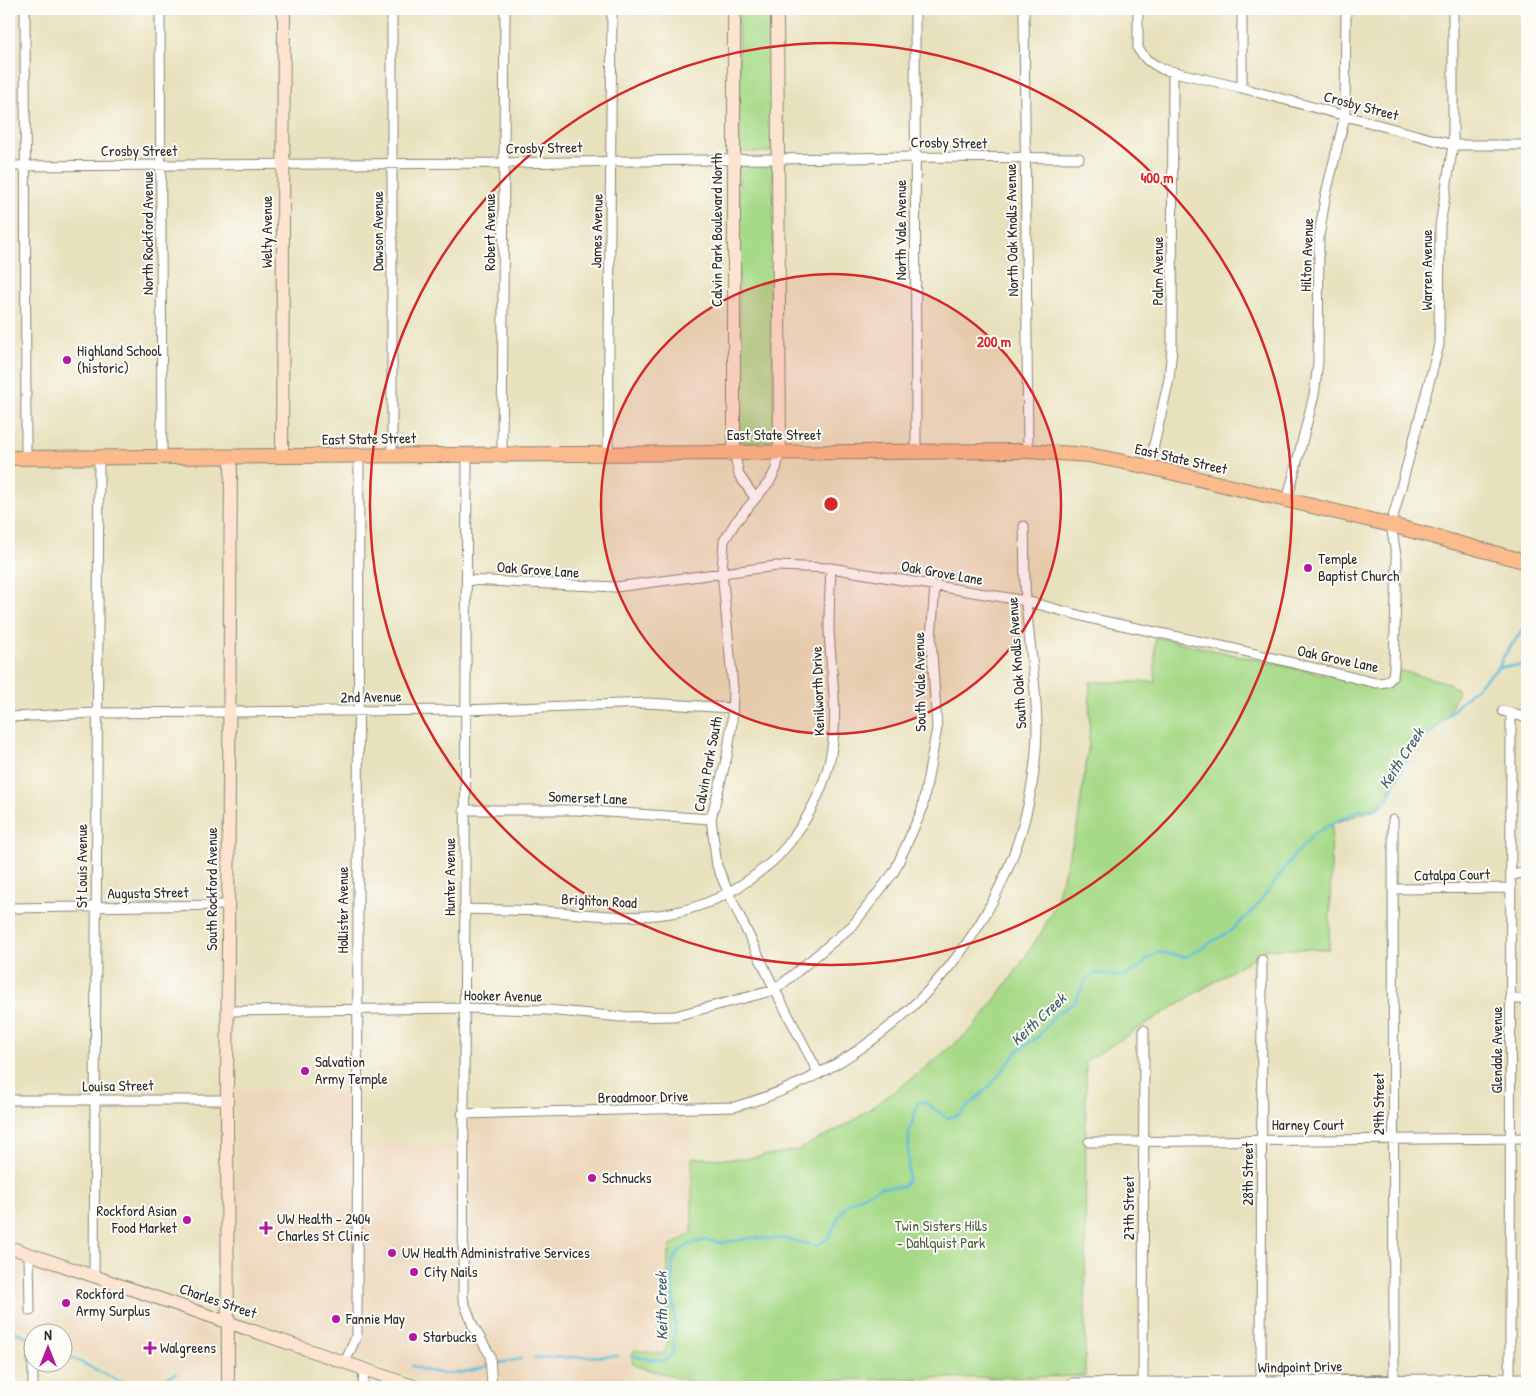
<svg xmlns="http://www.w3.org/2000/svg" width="1536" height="1396" font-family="'Patrick Hand',sans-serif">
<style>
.built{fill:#edd7bb}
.green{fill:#a7da88;stroke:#69825a}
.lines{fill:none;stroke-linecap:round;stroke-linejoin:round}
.stream{stroke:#5fbcdd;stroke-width:2.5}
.street-casing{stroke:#8a8674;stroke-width:11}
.secondary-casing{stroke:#8a8674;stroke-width:14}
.primary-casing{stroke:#8a8674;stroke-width:16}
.street{stroke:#fff;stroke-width:9}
.secondary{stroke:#fde4d1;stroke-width:12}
.primary{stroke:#fbbb8d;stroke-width:14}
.ring{fill:none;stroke:#d62828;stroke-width:2.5}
.poi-dot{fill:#b5179e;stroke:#fdfcf7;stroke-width:2}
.labels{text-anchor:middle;stroke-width:4;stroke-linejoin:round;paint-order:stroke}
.street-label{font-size:15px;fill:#2b2b2b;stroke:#fdfcf7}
.poi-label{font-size:15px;fill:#2b2b2b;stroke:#fdfcf7;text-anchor:start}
.park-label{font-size:15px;fill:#506047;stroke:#fdfcf7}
.water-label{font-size:16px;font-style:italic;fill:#3d5e69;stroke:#fdfcf7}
.centre{fill:#d62828;stroke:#fdfcf7;stroke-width:2.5}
.ring-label{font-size:15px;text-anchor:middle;font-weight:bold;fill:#d62828;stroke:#fdfcf7;stroke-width:4;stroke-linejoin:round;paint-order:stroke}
</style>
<rect width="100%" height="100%" fill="#fdfcf7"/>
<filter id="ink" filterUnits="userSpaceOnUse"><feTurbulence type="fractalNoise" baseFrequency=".02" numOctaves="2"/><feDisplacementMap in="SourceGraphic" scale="10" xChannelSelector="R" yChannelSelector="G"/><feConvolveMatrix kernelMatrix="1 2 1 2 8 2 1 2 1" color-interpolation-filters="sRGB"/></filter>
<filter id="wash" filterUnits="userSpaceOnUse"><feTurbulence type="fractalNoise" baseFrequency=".0096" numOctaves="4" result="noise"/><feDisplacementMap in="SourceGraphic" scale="20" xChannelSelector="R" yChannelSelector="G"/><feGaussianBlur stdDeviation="1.12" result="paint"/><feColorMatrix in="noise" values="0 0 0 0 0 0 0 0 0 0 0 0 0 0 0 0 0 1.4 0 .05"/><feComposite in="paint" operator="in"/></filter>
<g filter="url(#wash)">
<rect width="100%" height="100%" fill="#e8e1bd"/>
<!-- built -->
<path class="built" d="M351,1089L350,1143L457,1145V1297L460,1310L468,1327L484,1354L487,1376L484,1387H443L263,1323L250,1317L240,1306L236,1285L235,1090Z
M690,1115L692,1231L681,1238L668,1257V1343L663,1354L632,1362L633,1387H498L496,1357L470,1305L473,1280L469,1206L467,1123L470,1119Z
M9,1256L203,1327L215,1338L218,1345L221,1387H154L175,1379V1370L170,1368L164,1374L148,1377L128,1376L63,1347L62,1334L33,1333L9,1323Z"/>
<!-- green -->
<path class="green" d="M738,9H774L772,151L770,152H740Z
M746,163L773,165L774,437L771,442L744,443L739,439V167Z
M1155,637L1379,687L1390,686L1397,670L1449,683L1458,691L1447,717L1415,749L1378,808L1332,824L1329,949H1267L1086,1061L1085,1376L693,1382L639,1367L632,1362L634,1350L663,1354L668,1343V1257L671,1246L692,1233V1158L745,1159L798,1150L850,1123L911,1079L969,1032L979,1021L1016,971L1042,931L1055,905L1077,828L1089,742L1090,682H1155Z"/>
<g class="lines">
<!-- stream -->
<path class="stream" d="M1499,667L1527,665
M9,1329L32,1339
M62,1353L121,1382L155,1384L176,1373
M631,1356L664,1361L673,1353L675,1326L672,1263L678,1253L688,1245L705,1240L722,1243L752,1238L787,1239L817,1246L829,1237L840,1214L848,1203L881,1187H903L908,1179L909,1134L918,1103L923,1101L947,1118L959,1115L988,1088L1019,1050L1039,1036L1056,1014L1074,1003L1087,978L1097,973L1121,977L1138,969L1149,958L1159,952L1186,957L1232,930L1256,907L1296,853L1315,833L1357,811L1378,808L1385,803C1396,783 1411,744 1431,733L1471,692L1499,667L1503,657L1527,624
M534,1358L618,1356
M493,1364L521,1359
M412,1366C442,1377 458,1375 488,1366"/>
</g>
</g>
<g filter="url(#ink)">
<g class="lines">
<!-- street casing -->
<g class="street-casing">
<path id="street" d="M25,9L26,457
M160,9L162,456
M915,9L916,452
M1024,9L1028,451
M1138,9V49L1147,60L1162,69L1242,88L1453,145H1527
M1242,9V88
M9,166L504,163L915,157L1079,158
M734,451L739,475L755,498
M780,451L776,469L770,481L735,523L724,541L722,571L733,688L732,723L727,756L711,819L717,866L729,894L775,990L819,1074
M392,454V9
M608,454L612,9
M502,455L505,9
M467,456L463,1299L473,1326L490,1355L492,1387
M1149,467L1169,379L1172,348L1173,72
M1287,501L1314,395L1318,363L1319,237L1325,198L1345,116L1346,9
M467,580L616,587L776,566L831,568L1026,601L1089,618L1235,649L1376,683L1387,682L1393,676L1394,667L1397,561L1391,525L1439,345L1440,226L1453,145V9
M1503,711L1527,718
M9,717L96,713L465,710L647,703L732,708
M464,810H577L711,819
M1393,820L1394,1387
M1511,876L1527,871
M1393,889L1511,888
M9,908L228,905
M464,909C490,910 517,910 543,911C622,917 682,928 750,879C769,865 779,857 793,838C814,809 829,777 833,741C838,704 830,666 829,628C829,608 830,588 831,568
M1511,999H1527
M228,1011L464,1008L548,1010L621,1017L675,1016L775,990L853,925L894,872L922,810L937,728L931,638L935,586
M9,1100H227
M462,1114L734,1107C904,1061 1034,908 1037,730C1037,687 1029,644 1026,601C1024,576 1025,551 1024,526
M1089,1142L1527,1138
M29,1254L30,1311
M94,1276L99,457
M32,1351V1363
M345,1362L357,1335L359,455
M33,1364V1387
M1073,1383L1527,1378
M363,1387L364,1368
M1143,1387L1144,1030
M1261,1387L1262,960
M1510,1387L1511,713"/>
</g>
<!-- secondary casing -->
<g class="secondary-casing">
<path id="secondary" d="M734,9V451
M777,9L780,451
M282,456L284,9
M9,1247L416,1387
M228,1387L227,1100L231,457"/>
</g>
<!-- primary casing -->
<g class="primary-casing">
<path id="primary" d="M9,458L1028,451L1089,455L1149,467L1391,525L1527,562"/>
</g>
<!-- street -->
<use href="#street" class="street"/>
<!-- secondary -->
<use href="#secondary" class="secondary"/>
<!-- primary -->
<use href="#primary" class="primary"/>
</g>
</g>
<!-- distance rings -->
<circle cx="831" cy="504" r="230" fill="#d62828" fill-opacity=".12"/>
<g class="ring">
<circle cx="831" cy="504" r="230"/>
<circle cx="831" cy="504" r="461"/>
</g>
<!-- markers -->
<g class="poi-dot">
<circle cx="67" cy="360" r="5"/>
<circle cx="1308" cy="568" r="5"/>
<circle cx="305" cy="1071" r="5"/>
<circle cx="592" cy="1178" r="5"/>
<circle cx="187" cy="1220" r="5"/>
<path d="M263.5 1220.5h5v5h5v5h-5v5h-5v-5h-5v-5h5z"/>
<circle cx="392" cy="1253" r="5"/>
<circle cx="414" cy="1272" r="5"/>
<circle cx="66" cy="1303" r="5"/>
<circle cx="336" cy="1319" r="5"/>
<circle cx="413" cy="1337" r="5"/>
<path d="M147.5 1340.5h5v5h5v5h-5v5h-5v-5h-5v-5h5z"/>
</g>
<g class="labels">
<!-- street labels -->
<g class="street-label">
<text transform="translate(1361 106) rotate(15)" y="5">Crosby Street</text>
<text transform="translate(949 143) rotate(1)" y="5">Crosby Street</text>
<text transform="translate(544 148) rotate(-1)" y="5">Crosby Street</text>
<text x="139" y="156">Crosby Street</text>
<text transform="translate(717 230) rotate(-90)" y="5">Calvin Park Boulevard North</text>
<text transform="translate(901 230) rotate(-90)" y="5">North Vale Avenue</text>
<text transform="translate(1012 230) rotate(-91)" y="5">North Oak Knolls Avenue</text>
<text transform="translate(378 231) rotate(-90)" y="5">Dawson Avenue</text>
<text transform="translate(597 231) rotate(-89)" y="5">James Avenue</text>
<text transform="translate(267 232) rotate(-90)" y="5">Welty Avenue</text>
<text transform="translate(490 232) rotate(-90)" y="5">Robert Avenue</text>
<text transform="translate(148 233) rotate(-90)" y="5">North Rockford Avenue</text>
<text transform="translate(1307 255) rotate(-88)" y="5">Hilton Avenue</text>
<text transform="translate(1427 270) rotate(-90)" y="5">Warren Avenue</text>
<text transform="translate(1158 271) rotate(-90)" y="5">Palm Avenue</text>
<text x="774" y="440">East State Street</text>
<text transform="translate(369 439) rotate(-1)" y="5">East State Street</text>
<text transform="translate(1181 459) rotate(13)" y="5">East State Street</text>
<text transform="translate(538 570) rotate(4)" y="5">Oak Grove Lane</text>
<text transform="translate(942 573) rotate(10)" y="5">Oak Grove Lane</text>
<text transform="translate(1338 659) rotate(12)" y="5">Oak Grove Lane</text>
<text transform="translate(1017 663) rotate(-94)" y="5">South Oak Knolls Avenue</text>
<text transform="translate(920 682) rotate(-91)" y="5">South Vale Avenue</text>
<text transform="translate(818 691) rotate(-92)" y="5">Kenilworth Drive</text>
<text transform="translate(371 697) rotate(-1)" y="5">2nd Avenue</text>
<text transform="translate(708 764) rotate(-79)" y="5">Calvin Park South</text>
<text transform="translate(588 798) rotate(2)" y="5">Somerset Lane</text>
<text transform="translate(82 866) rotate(-90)" y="5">St Louis Avenue</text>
<text transform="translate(1452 875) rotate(-1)" y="5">Catalpa Court</text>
<text transform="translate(450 877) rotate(-90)" y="5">Hunter Avenue</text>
<text transform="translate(212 889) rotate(-90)" y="5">South Rockford Avenue</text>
<text transform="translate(148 893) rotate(-1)" y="5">Augusta Street</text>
<text transform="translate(599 901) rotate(3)" y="5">Brighton Road</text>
<text transform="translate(343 910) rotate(-90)" y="5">Hollister Avenue</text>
<text transform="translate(503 996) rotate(1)" y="5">Hooker Avenue</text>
<text transform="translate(1497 1050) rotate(-90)" y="5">Glendale Avenue</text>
<text transform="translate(118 1086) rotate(-1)" y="5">Louisa Street</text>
<text transform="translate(643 1097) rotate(-1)" y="5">Broadmoor Drive</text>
<text transform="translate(1379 1104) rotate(-90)" y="5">29th Street</text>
<text x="1308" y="1130">Harney Court</text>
<text transform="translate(1248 1174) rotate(-90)" y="5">28th Street</text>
<text transform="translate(1129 1208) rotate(-90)" y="5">27th Street</text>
<text transform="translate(218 1301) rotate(19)" y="5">Charles Street</text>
<text transform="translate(1300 1367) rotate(-1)" y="5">Windpoint Drive</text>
</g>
<!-- poi labels -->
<g class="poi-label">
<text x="77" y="356">Highland School<tspan x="77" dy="17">(historic)</tspan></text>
<text x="1318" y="564">Temple<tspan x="1318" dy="17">Baptist Church</tspan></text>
<text x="315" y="1067">Salvation<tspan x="315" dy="17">Army Temple</tspan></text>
<text x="602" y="1183">Schnucks</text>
<text x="177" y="1216" text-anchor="end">Rockford Asian<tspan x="177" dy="17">Food Market</tspan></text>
<text x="277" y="1224">UW Health - 2404<tspan x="277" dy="17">Charles St Clinic</tspan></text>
<text x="402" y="1258">UW Health Administrative Services</text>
<text x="424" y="1277">City Nails</text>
<text x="76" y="1299">Rockford<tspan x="76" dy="17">Army Surplus</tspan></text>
<text x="346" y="1324">Fannie May</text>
<text x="423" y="1342">Starbucks</text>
<text x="160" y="1353">Walgreens</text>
</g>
<!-- park labels -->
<g class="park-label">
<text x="941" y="1231">Twin Sisters Hills<tspan x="941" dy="17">- Dahlquist Park</tspan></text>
</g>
<!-- water labels -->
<g class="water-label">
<text transform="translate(1401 758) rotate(-57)" y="6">Keith Creek</text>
<text transform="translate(1038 1019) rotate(-43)" y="6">Keith Creek</text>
<text transform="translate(661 1306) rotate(-91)" y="6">Keith Creek</text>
</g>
</g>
<circle cx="831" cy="504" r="8" class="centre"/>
<g class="ring-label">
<text x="1157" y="183">400 m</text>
<text x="994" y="347">200 m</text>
</g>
<!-- margin -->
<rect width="1536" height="1396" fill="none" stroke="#fdfcf7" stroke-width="30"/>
<!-- north arrow -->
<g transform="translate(48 1348)"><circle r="24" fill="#fdfcf7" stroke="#a9a8a5"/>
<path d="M0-4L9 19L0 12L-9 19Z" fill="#b5179e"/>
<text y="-8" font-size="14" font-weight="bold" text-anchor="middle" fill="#2b2b2b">N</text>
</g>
</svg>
